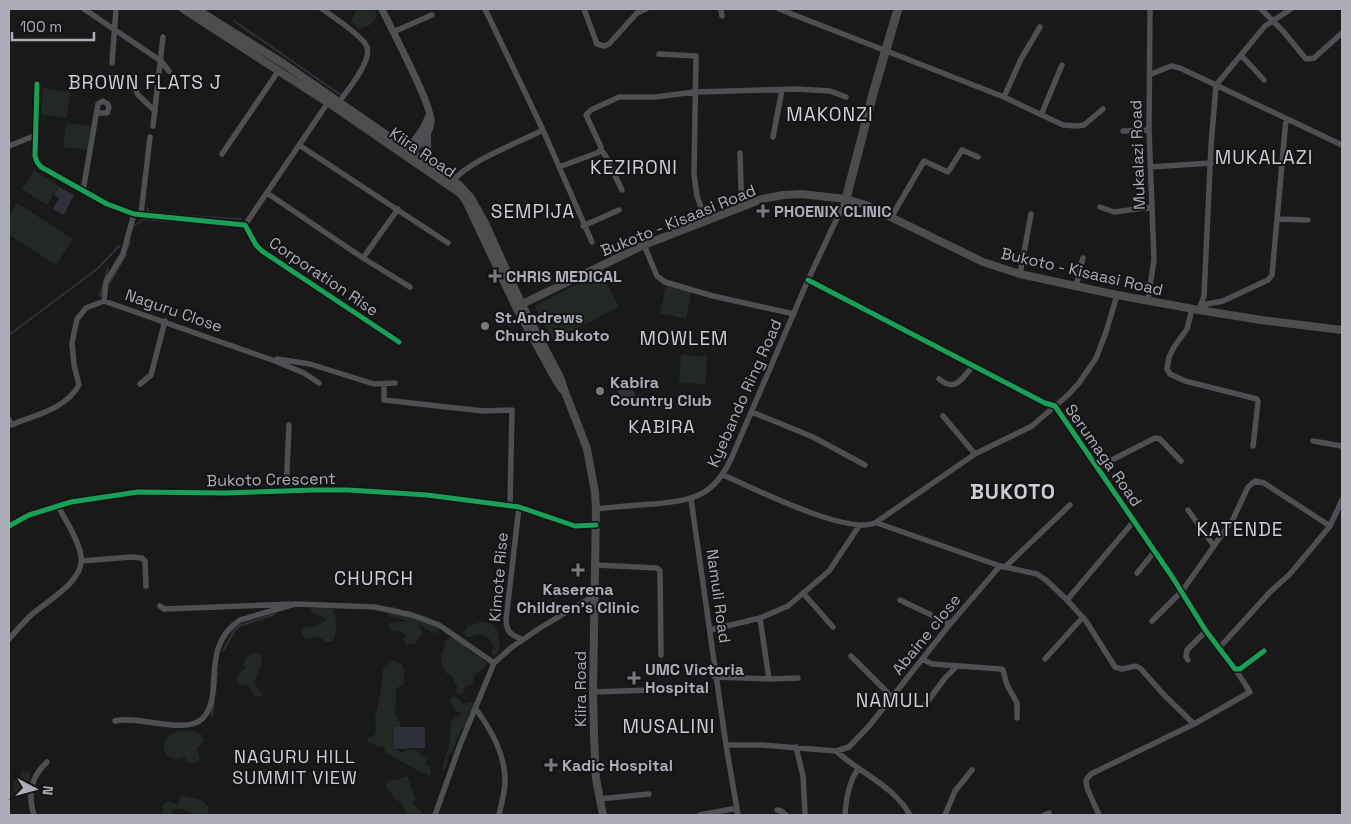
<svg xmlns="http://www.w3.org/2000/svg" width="1351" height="824" font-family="'Space Grotesk',sans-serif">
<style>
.green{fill:#222823}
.water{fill:#2e313a}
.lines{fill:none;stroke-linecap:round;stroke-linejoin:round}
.stream{stroke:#2e313a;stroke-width:2}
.minor{stroke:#4e4f52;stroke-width:5.5}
.tertiary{stroke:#4e4f52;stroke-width:7}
.secondary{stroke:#4d4d4f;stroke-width:8}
.primary{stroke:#4b4b4e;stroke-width:9}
.cycleway-casing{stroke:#141315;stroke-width:8}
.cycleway{stroke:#1a9f57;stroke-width:5}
.poi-dot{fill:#797980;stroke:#141315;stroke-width:2}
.labels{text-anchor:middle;stroke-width:4;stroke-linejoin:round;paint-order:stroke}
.street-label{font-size:16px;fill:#acadb8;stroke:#141315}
.poi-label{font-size:16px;font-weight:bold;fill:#acadb8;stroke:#141315;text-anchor:start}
.neighbourhood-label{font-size:18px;letter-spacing:1px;fill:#cdcdd5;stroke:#141315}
.quarter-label{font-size:19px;letter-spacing:1px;fill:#cdcdd5;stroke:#141315}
.district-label{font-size:21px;font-weight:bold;letter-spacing:1px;fill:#cdcdd5;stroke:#141315}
</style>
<rect width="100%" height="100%" fill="#191919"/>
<!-- green -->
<path class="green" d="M357,9H375L377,17L370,25L359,29L351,21Z
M43,88L70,92L67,118L41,115Z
M66,123L91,126L88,150L63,147Z
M34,170L59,186L47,205L22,189Z
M17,203L73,239L56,265L9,235V215Z
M601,272L619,307L553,341L535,306Z
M666,285L692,291L686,319L660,313Z
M681,355L707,356L706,384L679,383Z
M318,606L333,609C337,621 337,629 333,641L326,642L318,636L309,639L304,637L301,631L304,627L317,626L326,619C321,614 313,615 309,610Z
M394,606L404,611L428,616L439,630L437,633C429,633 425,627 418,625L423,633L414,644H406L403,639L406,636C402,631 398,631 391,631L388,626L389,623C393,622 403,622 409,621L389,616L387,613L389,607Z
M481,622L493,624L498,632L500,648L494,657L491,652L494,649L491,640L480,634L465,638L464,632L468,626Z
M452,637L462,639L466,648L487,663L485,667L474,675L473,683L465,687L464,692L460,695L456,693L455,690L458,685L455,683L452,676L447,674C441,666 438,656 445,647L444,641Z
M253,652L258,653L262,657L261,666L254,681L257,688L263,694L261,697L254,696L248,685L241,686L237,682V676L245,668L243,664L246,658Z
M393,660L402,664L404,669V684C402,686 399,686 397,688C394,692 397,692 396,696C396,707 392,713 401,723L400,727H394V748L403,753L406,750H416L422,756L428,757V760L424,763C431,767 431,769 430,777L386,753L384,747H380L368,742L367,740L371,736L374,737L376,730L375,717L380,697L383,669Z
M453,696L460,699L462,704L471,702L477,703L473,711L468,714L469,722L464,728L461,729C457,740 454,749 447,759L448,762L444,770H442C444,759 448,751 450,741C451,732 448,725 454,717L460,716L461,713L454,710L450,700Z
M180,730L194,731L202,735L204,740L197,748L200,759L195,764L189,763L184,757L176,759L167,756L164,749V741L171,734Z
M22,770L25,773L29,771L30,773C29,781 32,804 32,815H30L26,794L13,791L14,779L20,777Z
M405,776L408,777L415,799L413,804L422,812V815H405L406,812L400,802L393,798L392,793L387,789L386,784L390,780H397Z
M181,795L201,800L208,806V815H193C188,809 179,808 172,810V815L162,814L163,805L168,801L178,805L179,798Z"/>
<!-- water -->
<path class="water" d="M59,187L74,195L64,215L53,209L59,198L54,195Z
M628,380L637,399L625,405L615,386Z
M394,727H425V748L394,749Z"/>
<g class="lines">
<!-- stream -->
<path class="stream" d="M234,21L341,95
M147,208L149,212L186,216L241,219
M135,225L144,219L182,222
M127,249L130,242
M110,282L126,255
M100,296L108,268
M9,335L97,269L119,246
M223,651L234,631L239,626L275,614
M215,695L217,672
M212,715L214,700"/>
<!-- minor -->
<path class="minor" d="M84,9L161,61L169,71
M322,9C332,16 364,37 367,47C372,61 347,91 339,102
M485,9L543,130L592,242
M584,9L597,44L604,46L609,44L637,13L646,9
M721,9L722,16
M779,9L1004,97L1063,125L1077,126L1084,125L1103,109
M1261,9L1283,31L1306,59L1314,58L1342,33
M393,32L432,15
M659,54L696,56L694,175L697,196L706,220
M1241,55L1264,80
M112,63L116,9
M1149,75L1171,66L1180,68L1342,145
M37,84L35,156L37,162L41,167L107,204L134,214L245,225L256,245L262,251L399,342
M134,86L138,95L155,111
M1004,97L1021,59L1040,27
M1041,115L1062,65
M153,126L163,37
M1123,131L1149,130
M773,137L782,90
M299,145L448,243
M9,146L34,136
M601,150L605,155L622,190
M740,153L741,187L743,205
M222,154L279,70
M559,167L597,153L601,150V147L586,115L591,110L619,97H655L695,92L797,89L830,91L846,97
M1150,167L1211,163
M453,181C470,160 518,143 543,130
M83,191L98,104L103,101L108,104L109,108L107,113H97
M267,193L363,258L410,287
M1100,207L1114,212L1152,207
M141,214L150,137
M892,216L924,161L948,172L962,150L978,157
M1277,219L1308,220
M245,225L329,101
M583,226L619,210
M644,245L657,276L665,282L713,296L794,314
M363,258L398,209
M1020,274L1031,214
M808,280L1045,403L1055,406L1171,575L1206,631L1235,669H1240L1264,651
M1076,286L1083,258
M1148,300L1154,260L1149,130L1150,9
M104,301L275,361L304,373L319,383
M104,301L106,282L123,254L134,214
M1202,305L1223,301L1268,280L1272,275L1286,119
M1192,309L1187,329L1174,347L1169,357L1167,369L1170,374L1185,381L1257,399L1258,402L1253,446
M1199,310L1204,296L1211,146L1216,85L1265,26L1291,9
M277,359L310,364L374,384L395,383
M939,379C956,393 962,378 973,366
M140,384L151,375L165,321
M384,384V400L483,411L512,410L510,506
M752,412L813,437L865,465
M943,416L975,454
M9,420L12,425L16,423C39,414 66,408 79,385L74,365L72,343L77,319L86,308L104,301
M1313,441L1342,446
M1098,467L1155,438L1160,439L1181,461
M723,475C754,488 845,535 875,523L975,454L1032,426L1068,395L1079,383L1096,358L1106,332L1117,295
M286,492L289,425
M691,499L726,745L738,815
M519,507L506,620C507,634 511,634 523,640
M596,509C615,507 635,505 654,504C693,500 713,497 731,459L808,280L846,199
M1188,510L1214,546
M877,523L1000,566L1037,574L1046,580L1067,600L1134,521
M9,526L29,515L71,502L138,492L224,493L313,490H348L427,495L519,507L575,526L596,525
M81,561L131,557L142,558L145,561L146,586
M596,565L657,568L660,571L661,655
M1005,567L1070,505
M1137,573L1155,551
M803,593L833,627
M900,600L950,624
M1067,600L1086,621L1115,667L1122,669L1136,666L1141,669L1165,696L1194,724L1250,692L1236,670
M160,606L164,609L291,604
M760,618L769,679
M1152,621L1182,591L1202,563L1233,519L1248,487L1255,481L1264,483L1330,526
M710,630L760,618L788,606L829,571L859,526
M9,639C16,631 23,623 30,616C46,601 85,582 81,556C78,539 66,521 58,506
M1219,648L1270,592L1289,575L1311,549L1330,526L1342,500
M851,656L893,698
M924,658L922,659L932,664L1001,669L1003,670L1007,685L1017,703V718
M1045,659L1083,617
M1188,660L1186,657L1187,650L1206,631
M715,677L769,679L798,678
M593,692L652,690
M925,705L945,678L957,666
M476,709C492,731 506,756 505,784C504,795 501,805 499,815
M115,721C137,715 185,735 202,719C226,696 198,648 240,620L295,604L375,607L412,615L439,625L494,663
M726,745H761L836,751L849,747L869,726L950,624L1000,566
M796,747L803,776L805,813
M836,751C860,773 894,786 910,815
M599,799L649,794
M777,810L781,811L786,815
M34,815C28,794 30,778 47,762
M435,815L460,745L494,663L512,647L540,628L595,595
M700,815L737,808
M845,815C846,799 849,782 858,769
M945,815L955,791L972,770
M1044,815L1049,813
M1099,815L1087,788L1086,780L1091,774L1194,724"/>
<!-- tertiary -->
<path class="tertiary" d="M382,9C391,29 433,106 431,123C429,136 417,146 410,156
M405,153L422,130L429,116"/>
<!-- secondary -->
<path class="secondary" d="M183,9L336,108L461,194L466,201L516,307L556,380L562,389
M196,9L284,64L459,185L471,198L485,223L522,305L560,377L565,392L581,433L587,449L595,492L596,509L593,692L594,735L596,779L603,815
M427,134V152L431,164
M516,307L644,245L762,199L783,195L801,194L846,199L866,205L983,262L1020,274L1117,295L1199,310L1261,320L1342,330"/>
<!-- primary -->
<path class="primary" d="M846,199L874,90L898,9"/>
<!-- cycleway casing -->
<g class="cycleway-casing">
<path id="cycleway" d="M37,84L35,156L37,162L41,167L107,204L134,214L245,225L256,245L262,251L399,342
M808,280L1045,403L1055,406L1171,575L1206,631L1235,669H1240L1264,651
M9,526L29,515L71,502L138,492L224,493L313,490H348L427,495L519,507L575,526L596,525"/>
</g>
<!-- cycleway -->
<use href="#cycleway" class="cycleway"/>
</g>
<!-- markers -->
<g class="poi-dot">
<path d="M760.5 203.5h5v5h5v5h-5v5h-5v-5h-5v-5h5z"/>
<path d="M492.5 268.5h5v5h5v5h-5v5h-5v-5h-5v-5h5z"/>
<circle cx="485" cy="326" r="5"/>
<circle cx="600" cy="391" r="5"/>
<path d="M575.5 562.5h5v5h5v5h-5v5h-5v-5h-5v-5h5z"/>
<path d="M631.5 670.5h5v5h5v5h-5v5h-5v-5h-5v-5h5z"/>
<path d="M548.5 757.5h5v5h5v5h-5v5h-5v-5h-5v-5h5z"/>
</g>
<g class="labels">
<!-- street labels -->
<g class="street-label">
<text transform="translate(423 152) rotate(34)" y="6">Kiira Road</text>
<text transform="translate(1137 155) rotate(-92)" y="6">Mukalazi Road</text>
<text transform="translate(678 220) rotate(-22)" y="6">Bukoto - Kisaasi Road</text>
<text transform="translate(1082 271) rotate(13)" y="6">Bukoto - Kisaasi Road</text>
<text transform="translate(324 276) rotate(34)" y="6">Corporation Rise</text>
<text transform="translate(174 310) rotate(19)" y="6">Naguru Close</text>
<text transform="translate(744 393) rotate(-66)" y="6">Kyebando Ring Road</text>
<text transform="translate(1104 455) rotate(55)" y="6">Serumaga Road</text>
<text transform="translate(271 479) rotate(-1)" y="6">Bukoto Crescent</text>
<text transform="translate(498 577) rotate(-85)" y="6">Kimote Rise</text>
<text transform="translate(719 596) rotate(82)" y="6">Namuli Road</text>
<text transform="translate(926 634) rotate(-51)" y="6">Abaine close</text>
<text transform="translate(580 689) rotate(-90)" y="6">Kiira Road</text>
</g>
<!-- poi labels -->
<g class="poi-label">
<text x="774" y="217">PHOENIX CLINIC</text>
<text x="506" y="282">CHRIS MEDICAL</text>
<text x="495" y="323">St.Andrews<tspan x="495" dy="18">Church Bukoto</tspan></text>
<text x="610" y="388">Kabira<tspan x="610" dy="18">Country Club</tspan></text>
<text x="578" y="595" text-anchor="middle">Kaserena<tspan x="578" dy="18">Children's Clinic</tspan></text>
<text x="645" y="675">UMC Victoria<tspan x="645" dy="18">Hospital</tspan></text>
<text x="562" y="771">Kadic Hospital</text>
</g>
<!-- neighbourhood labels -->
<g class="neighbourhood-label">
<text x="662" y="433">KABIRA</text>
<text x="295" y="763">NAGURU HILL<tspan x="295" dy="21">SUMMIT VIEW</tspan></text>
</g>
<!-- quarter labels -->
<g class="quarter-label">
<text x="145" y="89">BROWN FLATS J</text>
<text x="830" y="121">MAKONZI</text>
<text x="1264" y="164">MUKALAZI</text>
<text x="634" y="174">KEZIRONI</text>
<text x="533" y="218">SEMPIJA</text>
<text x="684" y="345">MOWLEM</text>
<text x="1240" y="536">KATENDE</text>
<text x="374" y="585">CHURCH</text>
<text x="893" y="707">NAMULI</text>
<text x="669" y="733">MUSALINI</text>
</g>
<!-- district labels -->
<g class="district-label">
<text x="1013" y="499">BUKOTO</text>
</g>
</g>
<!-- border -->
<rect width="1351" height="824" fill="none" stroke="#acadb8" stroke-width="20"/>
<!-- north arrow -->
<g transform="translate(35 789) rotate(96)" stroke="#141315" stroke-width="4" paint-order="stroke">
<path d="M0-4L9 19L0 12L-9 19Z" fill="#acadb8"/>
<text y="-8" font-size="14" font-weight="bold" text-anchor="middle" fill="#acadb8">N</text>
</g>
<!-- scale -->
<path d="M12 32v8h82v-8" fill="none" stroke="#acadb8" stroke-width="2.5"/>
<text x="20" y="32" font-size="15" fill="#acadb8" stroke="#141315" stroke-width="4" paint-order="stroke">100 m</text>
</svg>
